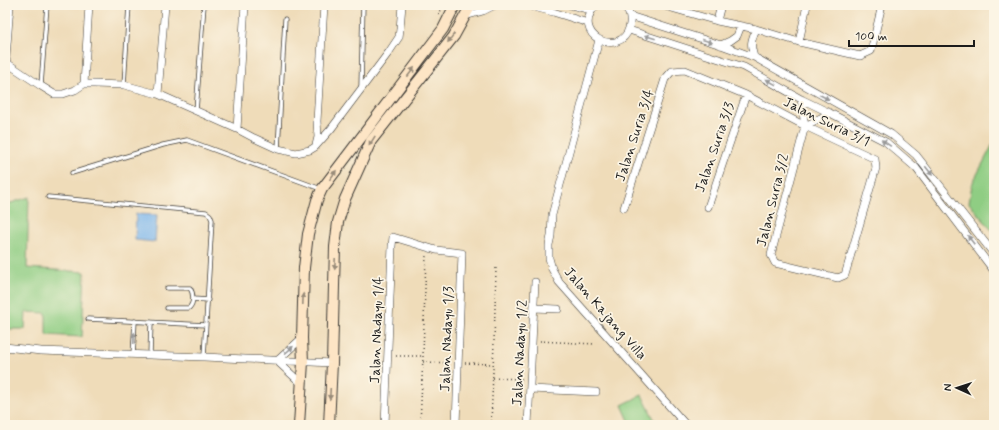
<svg xmlns="http://www.w3.org/2000/svg" width="999" height="430" font-family="Mynerve,sans-serif">
<style>
.green{fill:#8fcd83;stroke:#567450}
.water{fill:#7cb6ed;stroke:#4c6984}
.lines{fill:none;stroke-linecap:round;stroke-linejoin:round}
.lane-casing{stroke:#3c3934;stroke-width:5}
.street-casing{stroke:#3c3934;stroke-width:8}
.secondary-casing{stroke:#3c3934;stroke-width:12}
.path{stroke:#3c3934;stroke-width:1.5;stroke-dasharray:1 3;stroke-linecap:butt}
.lane{stroke:#fff;stroke-width:3.5}
.street{stroke:#fff;stroke-width:7}
.secondary{stroke:#fde5c5;stroke-width:10}
.oneway{fill:#999}
.oneway2{fill:#988b79}
.labels{text-anchor:middle;stroke-width:3.5;stroke-linejoin:round;paint-order:stroke}
.street-label{font-size:14px;fill:#1c1c1c;stroke:#fcf5e5}
</style>
<rect width="100%" height="100%" fill="#fcf5e5"/>
<filter id="ink" filterUnits="userSpaceOnUse"><feTurbulence type="fractalNoise" baseFrequency=".025" numOctaves="2"/><feDisplacementMap in="SourceGraphic" scale="8" xChannelSelector="R" yChannelSelector="G"/><feConvolveMatrix kernelMatrix="1 2 1 2 8 2 1 2 1" color-interpolation-filters="sRGB"/></filter>
<filter id="wash" filterUnits="userSpaceOnUse"><feTurbulence type="fractalNoise" baseFrequency=".012" numOctaves="4" result="noise"/><feDisplacementMap in="SourceGraphic" scale="16" xChannelSelector="R" yChannelSelector="G"/><feGaussianBlur stdDeviation="0.9" result="paint"/><feColorMatrix in="noise" values="0 0 0 0 0 0 0 0 0 0 0 0 0 0 0 0 0 1.4 0 .05"/><feComposite in="paint" operator="in"/></filter>
<g filter="url(#wash)">
<rect width="100%" height="100%" fill="#efdcb9"/>
<!-- green -->
<path class="green" d="M994,142V233L969,203L972,184Z
M29,197L27,268L85,272L82,337L46,335V313L26,312L25,329H5V205Z
M642,395L657,425H631L622,405Z"/>
<!-- water -->
<path class="water" d="M136,214L157,215L155,242L135,240Z"/>
</g>
<g filter="url(#ink)">
<g class="lines">
<!-- lane casing -->
<g class="lane-casing">
<path id="lane" d="M41,85L47,5
M124,85L129,5
M361,87L363,5
M196,111L204,5
M278,149L285,19
M72,173L163,145L187,140L321,189
M48,197L206,212L210,215L212,220L204,357
M193,299L208,300
M167,308H189C194,303 194,294 190,288H167
M88,319L206,325
M133,355L135,321
M150,355L151,322"/>
</g>
<!-- street casing -->
<g class="street-casing">
<path id="street" d="M10,5L6,58L7,63L41,86L54,94H63L75,90L84,84H94L124,85L158,94L237,129L254,138L278,149L296,153L310,150L315,147L331,129L389,52L399,37L400,29L402,5
M526,5L553,12L588,23
M571,5L591,10
M596,5C569,35 620,59 629,28C632,19 629,11 623,5
M661,5L717,21L756,29L799,42L860,56L871,51L882,5
M465,16L483,11L495,5
M630,16L721,45L754,57L891,134L916,155L994,254
M717,21L721,5
M629,30L744,67L801,99L830,113L886,142L916,168L994,271
M599,40L552,215L551,236L549,245V258L552,269L559,282L686,425
M799,42L807,5
M721,45L730,41L737,36L741,26
M754,57C750,44 751,41 756,29
M84,84L89,5
M158,94L165,5
M805,126L830,113
M237,129L245,5
M316,145L318,137L317,121L324,5
M708,207L746,95
M624,208L665,79L672,71L685,70L746,95L805,126L875,159L876,168L845,275L838,278L775,263L771,255L805,126L801,99
M534,308L558,309
M5,347L41,351L204,357L332,363
M277,361L302,338
M277,361L302,384
M530,389L596,392
M385,425L392,246L393,237L436,250L462,253L456,425
M528,425L535,282"/>
</g>
<!-- secondary casing -->
<g class="secondary-casing">
<path id="secondary" d="M299,425L303,362L302,338L304,268L308,234L317,200L322,189L363,135L443,29L455,5
M329,425L332,363L335,247L338,222L345,199L371,141L454,36L471,5"/>
</g>
<!-- path -->
<path class="path" d="M439,15L443,5
M540,341L595,344
M396,356H423
M423,362L451,363
M465,363L493,364
M493,378L523,379
M420,425L423,356L426,255
M491,425C493,372 495,318 496,265"/>
<!-- lane -->
<use href="#lane" class="lane"/>
<!-- street -->
<use href="#street" class="street"/>
<!-- secondary -->
<use href="#secondary" class="secondary"/>
</g>
<!-- one-way arrows -->
<defs><path id="oneway-solid" d="M-6-.8H1V-3.2L6.5 0L1 3.2V.8H-6Z"/></defs>
<g class="oneway">
<use href="#oneway-solid" transform="translate(650 37) rotate(-162)"/>
<use href="#oneway-solid" transform="translate(707 41) rotate(18)"/>
<use href="#oneway-solid" transform="translate(771 82) rotate(-151)"/>
<use href="#oneway-solid" transform="translate(824 97) rotate(28)"/>
<use href="#oneway-solid" transform="translate(886 143) rotate(-145)"/>
<use href="#oneway-solid" transform="translate(929 171) rotate(52)"/>
<use href="#oneway-solid" transform="translate(971 240) rotate(-127)"/>
<use href="#oneway-solid" transform="translate(134 338) rotate(-87)"/>
<use href="#oneway-solid" transform="translate(289 350) rotate(-42)"/>
</g>
<g class="oneway2">
<use href="#oneway-solid" transform="translate(451 38) rotate(126)"/>
<use href="#oneway-solid" transform="translate(411 72) rotate(-53)"/>
<use href="#oneway-solid" transform="translate(372 141) rotate(122)"/>
<use href="#oneway-solid" transform="translate(333 175) rotate(-54)"/>
<use href="#oneway-solid" transform="translate(335 264) rotate(92)"/>
<use href="#oneway-solid" transform="translate(303 299) rotate(-88)"/>
<use href="#oneway-solid" transform="translate(330 394) rotate(93)"/>
</g>
</g>
<g class="labels">
<!-- street labels -->
<g class="street-label">
<text transform="translate(827 121) rotate(26)" y="5">Jalan Suria 3/1</text>
<text transform="translate(634 135) rotate(-72)" y="5">Jalan Suria 3/4</text>
<text transform="translate(714 147) rotate(-71)" y="5">Jalan Suria 3/3</text>
<text transform="translate(772 200) rotate(-76)" y="5">Jalan Suria 3/2</text>
<text transform="translate(606 313) rotate(49)" y="5">Jalan Kajang Villa</text>
<text transform="translate(376 330) rotate(-88)" y="5">Jalan Nadayu 1/4</text>
<text transform="translate(446 339) rotate(-88)" y="5">Jalan Nadayu 1/3</text>
<text transform="translate(519 353) rotate(-87)" y="5">Jalan Nadayu 1/2</text>
</g>
</g>
<!-- margin -->
<rect width="999" height="430" fill="none" stroke="#fcf5e5" stroke-width="20"/>
<!-- north arrow -->
<g transform="translate(957 388) rotate(273)" stroke="#fcf5e5" stroke-width="3" paint-order="stroke">
<path d="M0-3L7 15L0 10L-7 15Z" fill="#1c1c1c"/>
<text y="-6" font-size="11" font-weight="bold" text-anchor="middle" fill="#1c1c1c">N</text>
</g>
<!-- scale -->
<path d="M849 40v6h125v-6" fill="none" stroke="#1c1c1c" stroke-width="2"/>
<text x="855" y="40" font-size="12" fill="#1c1c1c" stroke="#fcf5e5" stroke-width="3" paint-order="stroke">100 m</text>
</svg>
